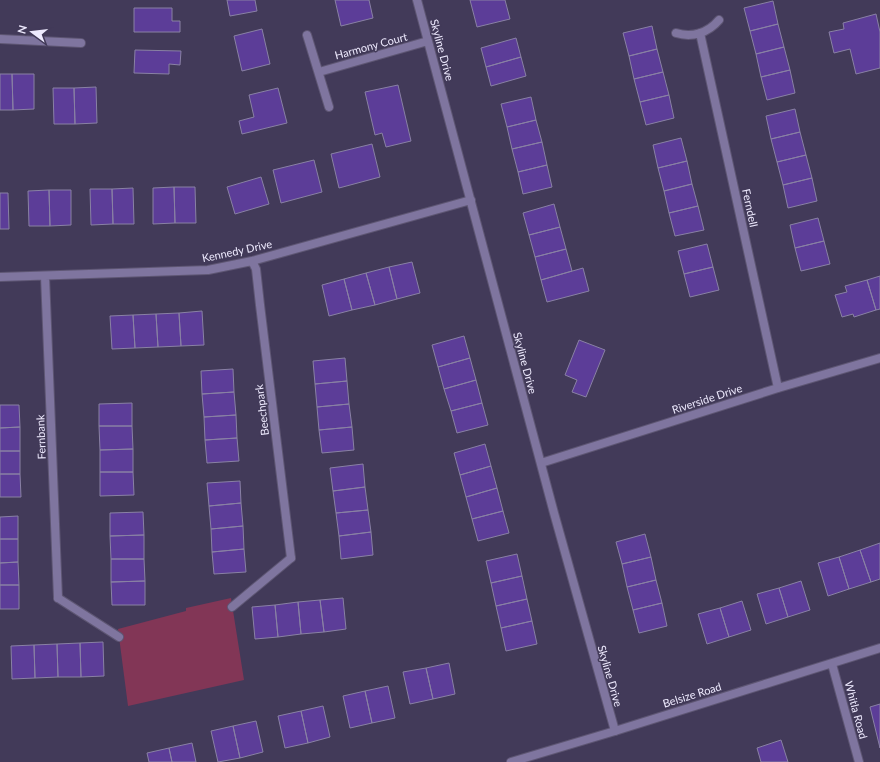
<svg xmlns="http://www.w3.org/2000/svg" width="880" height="762" font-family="Lato,sans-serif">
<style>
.green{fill:#823656}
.building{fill:#5c3d98;stroke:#8981a4}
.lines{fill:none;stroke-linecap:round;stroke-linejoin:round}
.service-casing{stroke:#5e5673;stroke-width:10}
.minor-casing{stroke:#5e5673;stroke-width:10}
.tertiary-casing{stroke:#5e5673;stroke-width:10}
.service{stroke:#7f759f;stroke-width:8}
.minor{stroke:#7f759f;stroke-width:8}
.tertiary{stroke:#7f759f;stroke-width:8}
.labels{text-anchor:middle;stroke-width:3;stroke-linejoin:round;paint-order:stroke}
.street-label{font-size:11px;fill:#eeeafe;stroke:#423a59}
</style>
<rect width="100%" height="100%" fill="#423a59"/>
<!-- green -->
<path class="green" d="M231,598L244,680L128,706L118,629L186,611V608Z"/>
<!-- building -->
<path class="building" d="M227,0H255L257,11L230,16Z
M335,0H369L373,18L341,26Z
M470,0H505L510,19L477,27Z
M773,1L778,24L750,31L744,8Z
M134,8H172V21H180V32H134Z
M876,14L880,32V68L856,74L850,49L834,53L829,32L844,29L843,23Z
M778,24L784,47L756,54L750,31Z
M652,26L657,49L629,56L623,33Z
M262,29L270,64L242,71L234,36Z
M516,38L521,57L486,67L481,48Z
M784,47L790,70L761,77L756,54Z
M657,49L663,72L634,79L629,56Z
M135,50L181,51L180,65L169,64V74L134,73Z
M521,57L526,76L491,86L486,67Z
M790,70L795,93L767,100L761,77Z
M663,72L669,95L640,102L634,79Z
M0,74H12L13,110H0Z
M12,74H34V109L13,110Z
M398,85L411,141L386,147L382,133L375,135L365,92Z
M96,87L97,123L75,124L74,88Z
M53,88H74L75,124H54Z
M278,88L287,123L242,134L239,121L254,117L249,95Z
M669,95L674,118L646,125L640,102Z
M531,97L536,120L507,127L501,104Z
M795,109L800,132L771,139L766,116Z
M536,120L542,142L512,149L507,127Z
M800,132L806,155L777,162L771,139Z
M681,138L687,161L658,168L653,145Z
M542,142L547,165L518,172L512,149Z
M372,144L380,177L339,188L331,154Z
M806,155L812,178L783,185L777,162Z
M314,160L322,192L281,203L273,170Z
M687,161L692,184L664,191L658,168Z
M547,165L552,187L523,194L518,172Z
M261,177L269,204L235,214L227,187Z
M812,178L817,201L788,208L783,185Z
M692,184L698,206L669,213L664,191Z
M174,187L175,223L153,224V188Z
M174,187H195L196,223H175Z
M133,188L134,224H113L112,189Z
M90,189H112L113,224L91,225Z
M49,190L50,226H29L28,191Z
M49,190H71V225L50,226Z
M0,193H8L9,229H0Z
M554,204L560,227L529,235L523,213Z
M698,206L704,230L675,236L669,213Z
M818,218L824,241L795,248L790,225Z
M560,227L566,249L535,257L529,235Z
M824,241L830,264L801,271L795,248Z
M707,244L713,267L684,274L678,251Z
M566,249L572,271L541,280L535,257Z
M412,262L420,293L397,299L389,267Z
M389,267L397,299L375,305L366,273Z
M713,267L719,290L690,297L684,274Z
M583,268L589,291L547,302L541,280Z
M366,273L375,305L352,310L344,279Z
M880,276V309L876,310L867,280Z
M344,279L352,310L329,316L322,285Z
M867,280L876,310L854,317L853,314L842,317L835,295L847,292L845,286Z
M202,311L204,345L181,346L179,313Z
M179,313L181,346L158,347L156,314Z
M156,314L158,347L135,348L133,315Z
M133,315L135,348L112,349L110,316Z
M464,336L470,358L438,367L432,345Z
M579,340L605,350L586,397L572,392L577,380L565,375Z
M345,358L347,381L315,384L313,361Z
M470,358L476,380L444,389L438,367Z
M233,369L234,392L202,394L201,371Z
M476,380L482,403L451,411L444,389Z
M347,381L349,404L317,407L315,384Z
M234,392L236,415L204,417L202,394Z
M132,403V426H99V404Z
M482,403L488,425L457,433L451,411Z
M349,404L352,427L319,430L317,407Z
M0,405H19L20,427L0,428Z
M236,415L237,438L205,440L204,417Z
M99,426H132L133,449L100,450Z
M20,427V451H0V428Z
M352,427L354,450L322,453L319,430Z
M237,438L239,461L207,463L205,440Z
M485,444L491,466L460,475L454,453Z
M133,449V472H100V450Z
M0,451H20V474H0Z
M363,464L365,487L333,491L330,468Z
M491,466L497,488L466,497L460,475Z
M100,472H133L134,495L100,496Z
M0,474H20L21,497H0Z
M240,481L241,503L209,506L207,483Z
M365,487L368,510L336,513L333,491Z
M497,488L503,511L472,519L466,497Z
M241,503L243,526L211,529L209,506Z
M368,510L371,532L339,536L336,513Z
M503,511L509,533L478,541L472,519Z
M143,512L144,535L110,536V513Z
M18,516V539H0V517Z
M243,526L244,549L212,552L211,529Z
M371,532L373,555L341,559L339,536Z
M645,534L651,557L622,564L616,542Z
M144,535V559H111L110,536Z
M0,539H18V562L0,563Z
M880,543V579L871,582L860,550Z
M244,549L246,572L214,574L212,552Z
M860,550L871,582L849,589L839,557Z
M517,554L522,576L491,583L486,561Z
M651,557L656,580L627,587L622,564Z
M839,557L849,589L828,596L818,563Z
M111,559H144L145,581L111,582Z
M18,562L19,585H0V563Z
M522,576L527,599L496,606L491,583Z
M656,580L662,603L633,610L627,587Z
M145,581V605H112L111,582Z
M801,581L810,610L788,617L779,588Z
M0,585H19V609H0Z
M779,588L788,617L766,624L757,594Z
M343,598L346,629L324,632L320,600Z
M527,599L532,621L501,628L496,606Z
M320,600L324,632L301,634L298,602Z
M742,601L751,630L729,637L720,608Z
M298,602L301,634L278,637L275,605Z
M662,603L667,626L639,633L633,610Z
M275,605L278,637L255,639L252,607Z
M720,608L729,637L707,644L698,614Z
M532,621L537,644L506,651L501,628Z
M103,642L104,676L81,677L80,643Z
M80,643L81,677H58L57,644Z
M57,644L58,677L35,678L34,645Z
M34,645L35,678L12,679L11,646Z
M449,663L455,694L433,699L426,668Z
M426,668L433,699L410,704L403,672Z
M388,686L395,718L372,723L365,691Z
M365,691L372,723L350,728L343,696Z
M880,704V748L870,707Z
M323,706L330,737L308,743L301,711Z
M301,711L308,743L285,748L278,716Z
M256,721L263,752L240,758L233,726Z
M233,726L240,758L218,762L211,731Z
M781,740L788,762H761L757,748Z
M192,743L196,762H172L169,748Z
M169,748L172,762H149L147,753Z"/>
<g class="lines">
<!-- service casing -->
<g class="service-casing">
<path id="service" d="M58,598L119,637
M232,607L291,558"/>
</g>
<!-- minor casing -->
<g class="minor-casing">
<path id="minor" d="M417,0L554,513L615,731
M676,33C692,38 708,33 719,20
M700,33L778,388
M307,35L329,107
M0,39L81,43
M319,72L428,41
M252,261L256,269L260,305L291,558
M45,276L58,598
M0,277L208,270L252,261L471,200
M541,463L778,388L880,358
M832,664L859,762"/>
</g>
<!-- tertiary casing -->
<g class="tertiary-casing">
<path id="tertiary" d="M511,762L615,731L880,648"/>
</g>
<!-- service -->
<use href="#service" class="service"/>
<!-- minor -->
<use href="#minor" class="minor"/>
<!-- tertiary -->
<use href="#tertiary" class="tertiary"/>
</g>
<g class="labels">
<!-- street labels -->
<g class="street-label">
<text transform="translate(371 46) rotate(-15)" y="4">Harmony Court</text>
<text transform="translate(442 50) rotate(75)" y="4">Skyline Drive</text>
<text transform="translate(750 208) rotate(78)" y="4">Ferndell</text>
<text transform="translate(237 251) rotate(-12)" y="4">Kennedy Drive</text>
<text transform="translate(525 363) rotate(75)" y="4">Skyline Drive</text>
<text transform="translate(707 399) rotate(-18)" y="4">Riverside Drive</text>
<text transform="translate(262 410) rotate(-97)" y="4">Beechpark</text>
<text transform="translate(41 437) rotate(-92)" y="4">Fernbank</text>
<text transform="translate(610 676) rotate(74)" y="4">Skyline Drive</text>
<text transform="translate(692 695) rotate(-17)" y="4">Belsize Road</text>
<text transform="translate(856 710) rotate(75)" y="4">Whitla Road</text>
</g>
</g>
<!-- north arrow -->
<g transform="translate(32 32) rotate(285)" stroke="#423a59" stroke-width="3" paint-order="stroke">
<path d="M0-3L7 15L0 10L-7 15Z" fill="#eeeafe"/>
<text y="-6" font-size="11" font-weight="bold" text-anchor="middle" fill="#eeeafe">N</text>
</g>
</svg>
